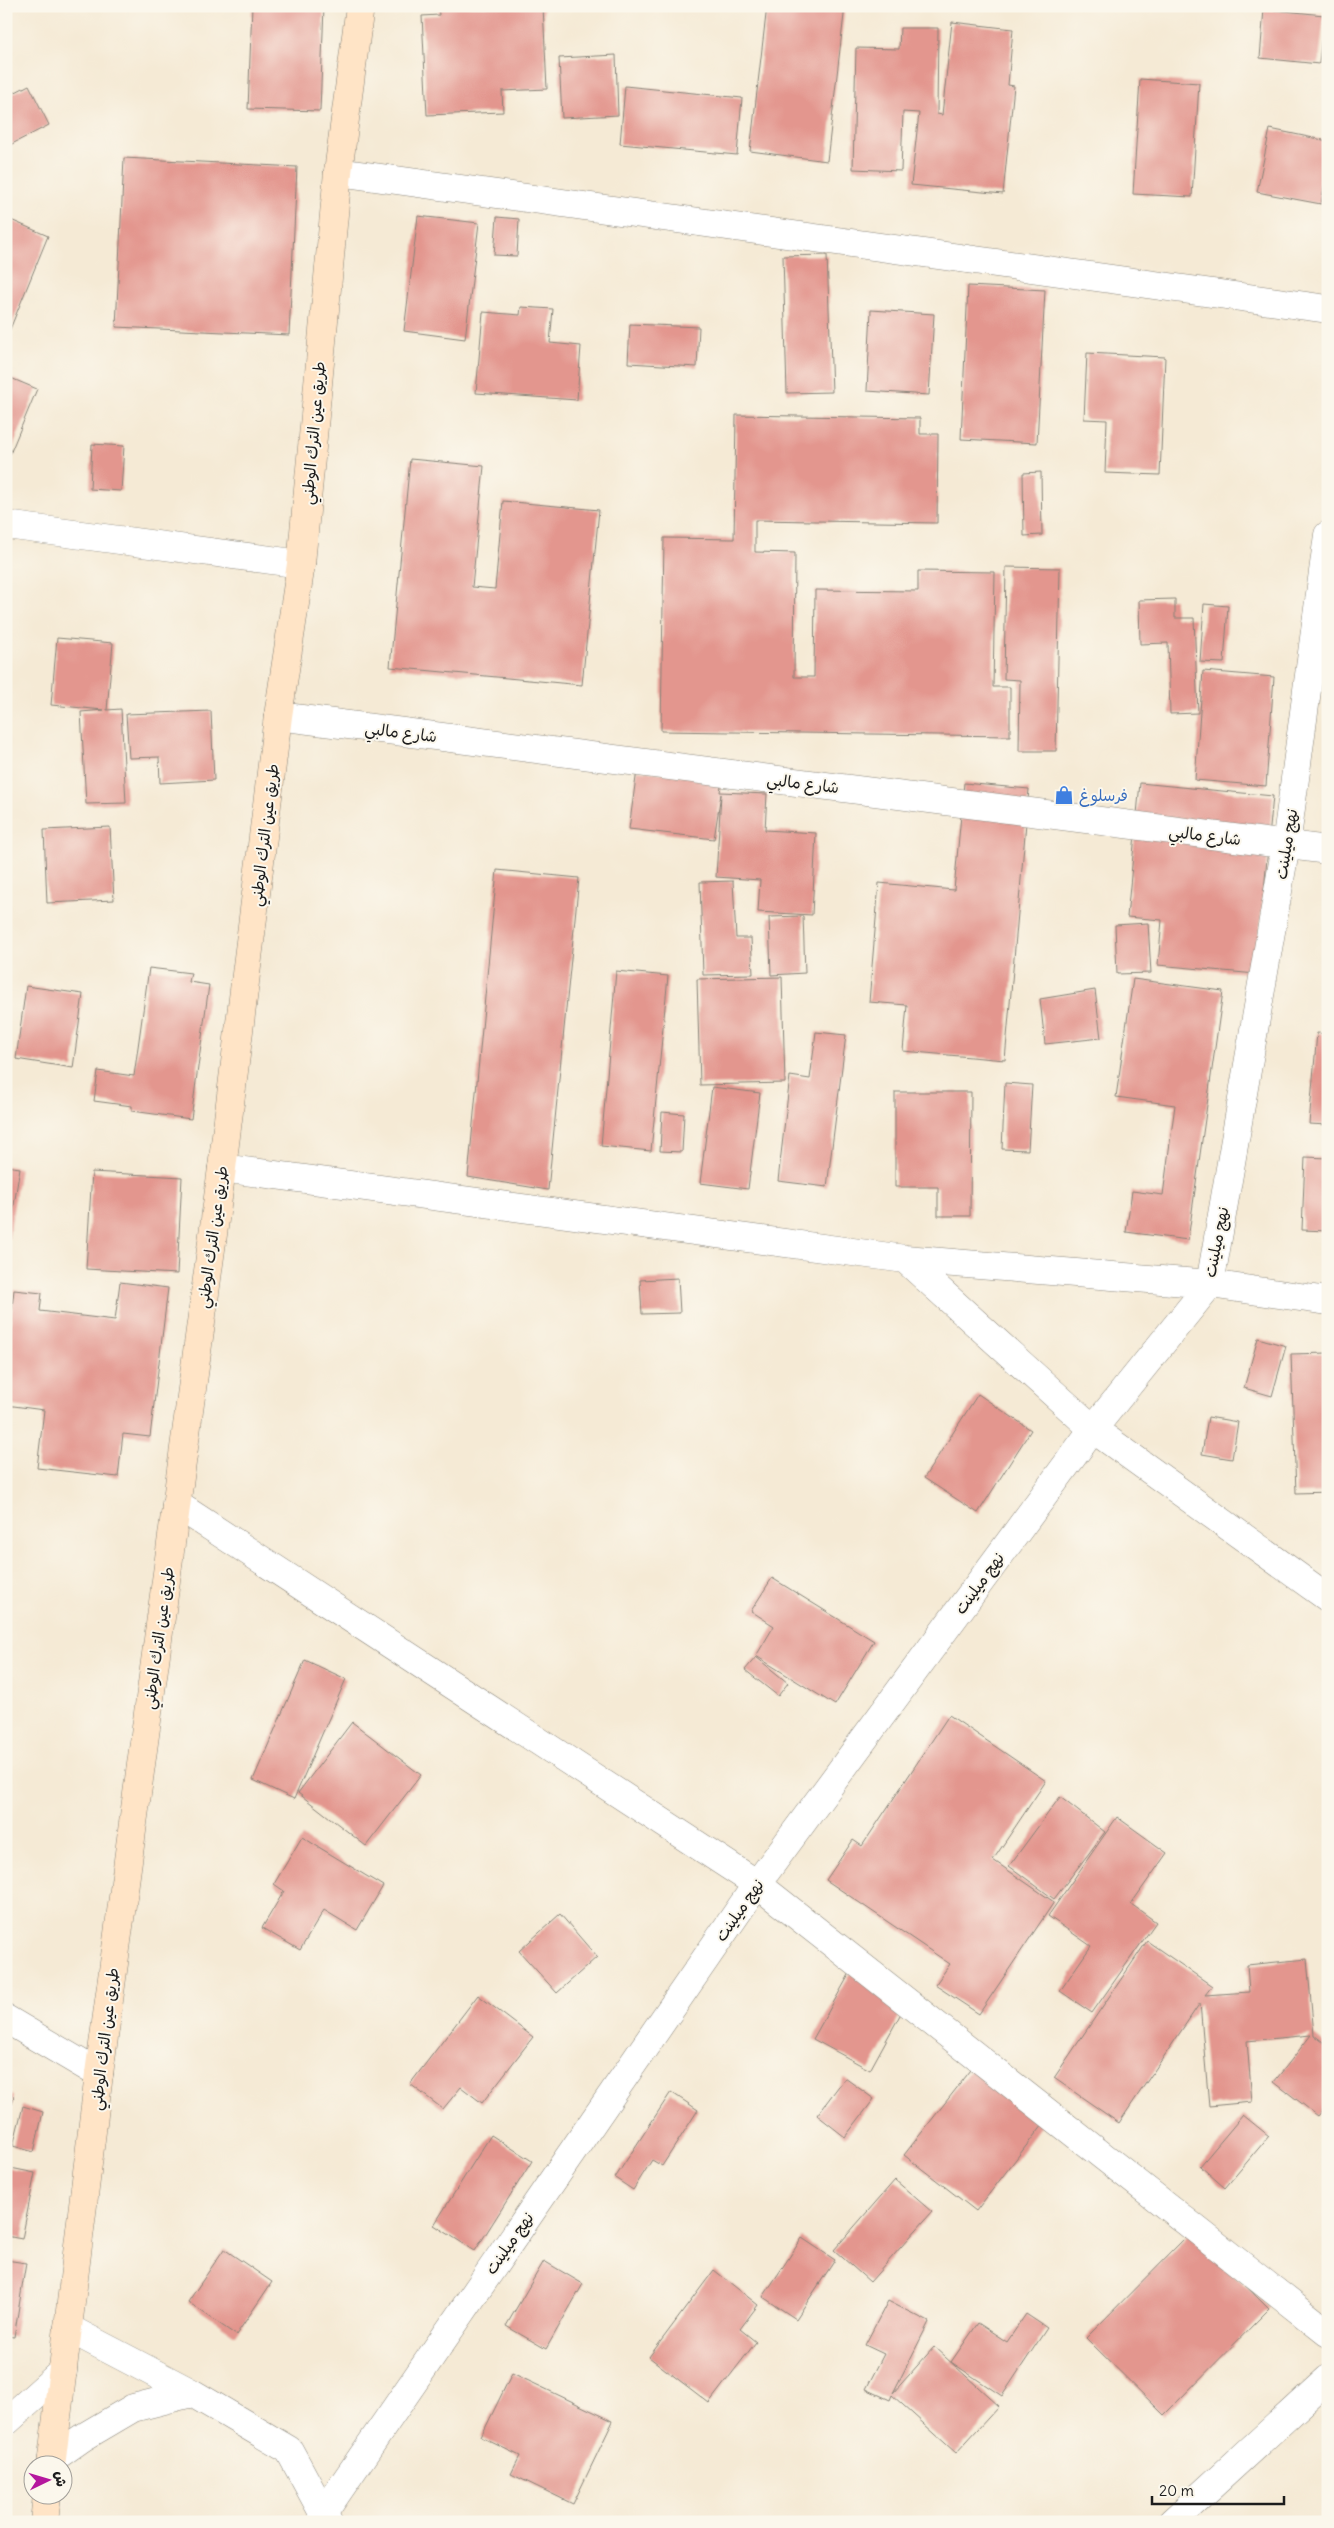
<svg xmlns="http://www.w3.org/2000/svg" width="1334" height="2528" font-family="Delius,'Playpen Sans Arabic',sans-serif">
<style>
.building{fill:#e3968e}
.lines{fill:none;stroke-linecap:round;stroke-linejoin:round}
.street-casing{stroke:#888378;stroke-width:29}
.secondary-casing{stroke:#888378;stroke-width:29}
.street{stroke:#fff;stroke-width:28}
.secondary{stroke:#ffe4c6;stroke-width:28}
.labels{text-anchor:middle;stroke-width:4;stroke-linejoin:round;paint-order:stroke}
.street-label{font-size:16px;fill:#1c1c1c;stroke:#fbf7ec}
.shop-label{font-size:16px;fill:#366cbe;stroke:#fbf7ec;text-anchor:start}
</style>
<rect width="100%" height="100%" fill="#fbf7ec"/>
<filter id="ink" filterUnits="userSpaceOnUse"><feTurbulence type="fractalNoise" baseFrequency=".02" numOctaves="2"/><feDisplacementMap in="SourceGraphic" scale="10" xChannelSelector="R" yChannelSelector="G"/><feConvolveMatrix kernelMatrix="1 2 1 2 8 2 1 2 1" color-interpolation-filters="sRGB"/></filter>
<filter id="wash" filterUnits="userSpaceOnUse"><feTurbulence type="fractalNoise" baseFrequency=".0096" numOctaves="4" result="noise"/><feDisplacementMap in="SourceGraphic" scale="20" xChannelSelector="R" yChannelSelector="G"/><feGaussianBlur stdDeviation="1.12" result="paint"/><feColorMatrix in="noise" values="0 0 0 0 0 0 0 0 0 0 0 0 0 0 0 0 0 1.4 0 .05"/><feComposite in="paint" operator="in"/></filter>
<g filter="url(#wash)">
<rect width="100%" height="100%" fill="#f5ead5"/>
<g id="blocks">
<!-- building -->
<path class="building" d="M252,6H324L320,111L248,109Z
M438,6H543L547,89L502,91L503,112L427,115L422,16L439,15Z
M767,6H845L827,161L750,151Z
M1264,9L1324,15L1319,64L1260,58Z
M952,22L1013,29L1008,85L1014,86L1003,194L911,185L919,113L903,112L901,171L853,169L856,48L899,49L900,28H938L937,114L942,115Z
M616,55L618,115L562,118L559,58Z
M1140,79L1199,83L1192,197L1133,194Z
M29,85L49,125L6,147V97Z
M625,86L742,98L737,155L620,144Z
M1270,129L1328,141V165L1321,204L1257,192Z
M124,158L297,167L289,335L116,327Z
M418,216L479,223L465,339L404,331Z
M497,217L519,219L517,256L494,255Z
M11,220L48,236L6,339V232Z
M827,255L832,392L787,393L783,256Z
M968,286L1045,290L1037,443L961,439Z
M521,307L553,309L550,343L581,346L577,400L476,393L483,312L520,315Z
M871,310L934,314L929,395L867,391Z
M630,324L699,327L697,367L628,363Z
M1087,353L1165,357L1160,475L1105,473L1107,420L1084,419Z
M6,376L37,389L10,454L6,452Z
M736,415L920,418V434H938L937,523L755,520V552L795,553L794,677H814L815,590L918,591V571L995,572L993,687H1010V736L661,731L664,538L734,539Z
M92,444L124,446L121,491L90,489Z
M410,459L484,466L472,587L495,589L503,501L599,510L582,685L390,667Z
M1041,472L1042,535L1024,536L1023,473Z
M1006,567L1060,568L1056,751H1019L1020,680L1004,679Z
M1175,599V618H1194L1198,713L1170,714L1168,643L1140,644L1139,600Z
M1204,604L1228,606L1224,663L1200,662Z
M57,638L113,643L107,710L121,709L126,803L86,804L81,712L104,710L51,705Z
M1203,671L1274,677L1266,786L1195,780Z
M211,711L214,780L160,783L159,757L129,758L126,714Z
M637,770L722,780L720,792L767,794L765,830L816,833L812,915L758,912L760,880L716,877L721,794L714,839L629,829Z
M964,783L1029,789L1005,1060L903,1051L907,1005L869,1002L879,883L954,890Z
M1140,783L1273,796L1256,974L1158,965L1162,920L1127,917Z
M110,827L114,900L47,903L44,830Z
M497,870L579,878L548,1190L468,1177Z
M733,881L736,938H751L753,974L703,975L700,882Z
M803,916L805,973L771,975L769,917Z
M1148,923L1151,973L1117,974L1115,925Z
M149,968L191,973L189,982L209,985L191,1119L132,1111V1106L94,1101L98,1071L134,1076Z
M616,971L668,976L651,1151L601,1146Z
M782,977L785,1083L700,1085L697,979Z
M1133,979L1223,991L1188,1240L1126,1232L1132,1191L1163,1195L1175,1105L1116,1097Z
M26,986L83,994L73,1068L16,1059Z
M1095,990L1101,1038L1045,1044L1040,999Z
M816,1032L846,1035L827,1187L778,1181L790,1076L810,1079Z
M1317,1033L1328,1034V1125L1309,1124Z
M1005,1083L1032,1085L1028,1150L1002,1149Z
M712,1087L760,1093L748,1189L700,1183Z
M895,1092H971L970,1216H938V1187H895Z
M662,1112L684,1114L682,1152L660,1151Z
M1305,1157L1328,1158V1231L1302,1230Z
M6,1166L20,1168L7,1248H6Z
M92,1172L182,1177L177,1274L86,1269Z
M678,1278L680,1313L642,1314L640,1280Z
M120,1282L168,1288L150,1437L123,1434L118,1477L37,1468L44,1410L6,1405V1358L14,1290L42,1293L40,1311L115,1320Z
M1258,1338L1286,1346L1272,1396L1244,1388Z
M1328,1353V1492L1296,1493L1291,1354Z
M978,1394L1031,1430L978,1513L924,1478Z
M1208,1417L1238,1422L1232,1459L1202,1454Z
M772,1578L874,1641L835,1705L756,1656L774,1626L751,1611Z
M756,1657L788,1683L778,1696L745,1670Z
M305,1660L346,1679L294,1799L253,1780Z
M949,1715L1046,1781L993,1860L1054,1902L979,2014L935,1985L950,1964L826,1880L853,1840L862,1846Z
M352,1722L421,1775L366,1846L298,1793Z
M1060,1797L1105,1832L1054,1899L1009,1866Z
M1117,1817L1167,1853L1131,1904L1156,1922L1092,2013L1060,1991L1091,1946L1048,1916Z
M302,1837L383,1886L357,1930L324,1910L300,1950L262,1928L284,1891L274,1884Z
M560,1914L597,1957L557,1993L519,1951Z
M1147,1941L1212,1986L1205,1995L1249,1992L1247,1965L1307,1959L1314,2035L1328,2046V2104L1318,2116L1274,2082L1311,2035L1247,2041L1252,2102L1209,2106L1200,2003L1119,2123L1054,2078Z
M850,1973L906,2004L870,2070L813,2039Z
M478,1995L533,2037L482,2103L461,2087L443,2109L410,2084Z
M982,2056L1053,2111L976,2211L904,2155Z
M845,2078L874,2099L845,2137L817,2115Z
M671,2092L698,2110L662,2166L652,2160L633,2190L615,2178Z
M6,2094L14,2096L7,2121H6Z
M23,2106L43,2112L34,2152L13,2146Z
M1243,2115L1269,2136L1225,2188L1200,2166Z
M491,2135L532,2161L475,2251L434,2225Z
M6,2167L35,2173L22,2239L6,2236Z
M895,2180L932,2212L870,2282L834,2250Z
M1191,2232L1269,2309L1164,2415L1086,2338Z
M802,2238L835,2260L796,2319L763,2297Z
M224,2249L272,2282L236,2335L188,2302Z
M6,2260L26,2263L14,2337L6,2336Z
M544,2261L583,2284L546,2349L506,2326Z
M714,2270L758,2305L740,2329L756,2342L709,2403L649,2357Z
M888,2301L929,2322L893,2393L934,2347L999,2406L956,2453L892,2395L890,2400L866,2389L884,2354L865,2345Z
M1026,2314L1047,2328L1002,2396L951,2362L978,2323L1007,2342Z
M512,2373L613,2421L573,2504L511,2474L520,2456L481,2437Z"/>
</g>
</g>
<g filter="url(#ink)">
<use href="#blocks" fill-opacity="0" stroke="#888378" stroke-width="1"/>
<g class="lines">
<!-- street casing -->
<g class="street-casing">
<path id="street" d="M338,172L1328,309
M6,525L301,564
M278,716L1328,850
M222,1168L905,1259L1210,1284L1328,1301
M905,1259L1093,1429L1328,1598
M176,1504L757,1884L1328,2333
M6,2019L99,2074
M68,2328L192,2393L289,2450L328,2522
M6,2422L63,2371
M52,2459L82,2438L133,2408L192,2393
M324,2512L757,1884L1093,1429L1210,1284L1286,845L1328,535
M1172,2522L1328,2379"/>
</g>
<!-- secondary casing -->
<g class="secondary-casing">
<path id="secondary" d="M51,2466L99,2074L222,1168L278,716L301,564L338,172L360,6
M44,2522L47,2496"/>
</g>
<!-- street -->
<use href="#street" class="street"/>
<!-- secondary -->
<use href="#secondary" class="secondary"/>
</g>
</g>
<!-- icons -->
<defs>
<g id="shop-bare" transform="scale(1.5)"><path d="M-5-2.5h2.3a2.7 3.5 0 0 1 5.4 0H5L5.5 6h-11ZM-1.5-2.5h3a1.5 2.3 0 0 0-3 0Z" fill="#3f7fe0" stroke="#fbf7ec" stroke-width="2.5" paint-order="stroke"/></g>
</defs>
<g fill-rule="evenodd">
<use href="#shop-bare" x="1064" y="795"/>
</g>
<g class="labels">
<!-- street labels -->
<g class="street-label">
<text transform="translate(313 433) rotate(-85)" y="6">طريق عين الترك الوطني</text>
<text transform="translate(401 732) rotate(7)" y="6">شارع مالبي</text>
<text transform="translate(803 783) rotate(7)" y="6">شارع مالبي</text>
<text transform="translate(264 835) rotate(-83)" y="6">طريق عين الترك الوطني</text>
<text transform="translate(1205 835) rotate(7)" y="6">شارع مالبي</text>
<text transform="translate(1286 844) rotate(-81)" y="6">نهج ميلينت</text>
<text transform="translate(212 1237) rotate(-82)" y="6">طريق عين الترك الوطني</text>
<text transform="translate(1216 1242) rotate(-79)" y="6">نهج ميلينت</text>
<text transform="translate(979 1583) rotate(-54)" y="6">نهج ميلينت</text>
<text transform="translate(158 1638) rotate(-82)" y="6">طريق عين الترك الوطني</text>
<text transform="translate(739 1910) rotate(-55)" y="6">نهج ميلينت</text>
<text transform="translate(104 2039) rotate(-83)" y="6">طريق عين الترك الوطني</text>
<text transform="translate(509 2243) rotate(-55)" y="6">نهج ميلينت</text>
</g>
<!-- shop labels -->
<g class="shop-label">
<text x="1079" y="801">فرسلوغ</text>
</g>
</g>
<!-- margin -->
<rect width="1334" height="2528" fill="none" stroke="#fbf7ec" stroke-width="25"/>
<!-- north arrow -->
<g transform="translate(48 2480) rotate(85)"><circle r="24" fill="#fbf7ec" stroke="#a29f99"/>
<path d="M0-4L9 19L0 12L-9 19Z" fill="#b5179e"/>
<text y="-8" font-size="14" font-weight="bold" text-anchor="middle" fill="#1c1c1c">ش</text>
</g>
<!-- scale -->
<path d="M1152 2496v8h132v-8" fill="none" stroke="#1c1c1c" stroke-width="2.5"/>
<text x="1159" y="2496" font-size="15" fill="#1c1c1c" stroke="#fbf7ec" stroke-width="4" paint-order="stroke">20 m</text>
</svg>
